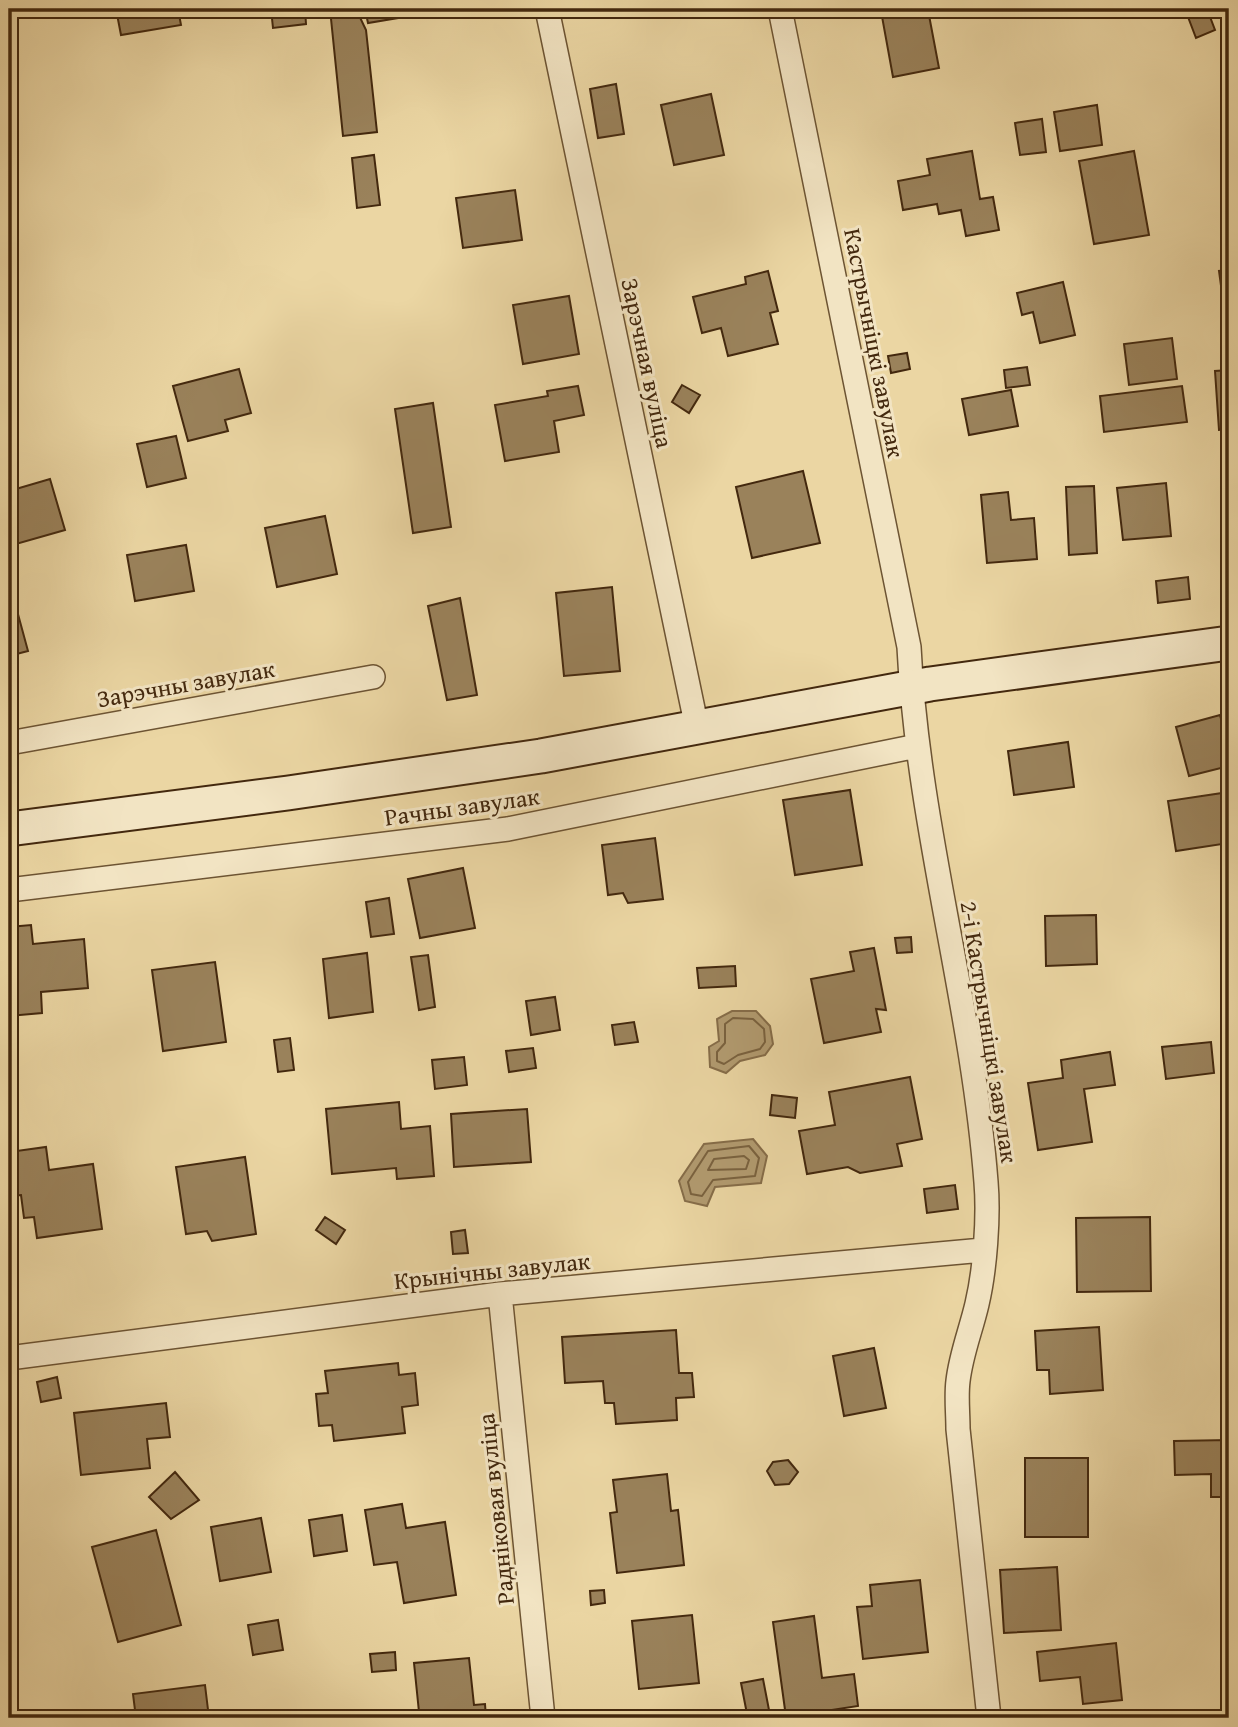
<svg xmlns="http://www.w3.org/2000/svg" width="1238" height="1727" font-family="'Gentium Book Plus',serif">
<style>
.water{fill:#b29b70;stroke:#866d49;stroke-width:2}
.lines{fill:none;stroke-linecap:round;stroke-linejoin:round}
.shore{stroke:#7a623f;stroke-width:2}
.building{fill:#9a825b;stroke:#43280e;stroke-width:2}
.minor-casing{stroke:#6d5433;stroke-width:26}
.secondary-casing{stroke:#43280e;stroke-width:37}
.minor{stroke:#f2e4c3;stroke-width:23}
.secondary{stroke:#f2e4c3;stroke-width:33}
.labels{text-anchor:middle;stroke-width:6;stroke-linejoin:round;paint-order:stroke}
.street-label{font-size:24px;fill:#43280e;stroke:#f2e4c3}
</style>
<rect width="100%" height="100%" fill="#ebd6a3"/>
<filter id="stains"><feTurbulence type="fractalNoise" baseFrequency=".00286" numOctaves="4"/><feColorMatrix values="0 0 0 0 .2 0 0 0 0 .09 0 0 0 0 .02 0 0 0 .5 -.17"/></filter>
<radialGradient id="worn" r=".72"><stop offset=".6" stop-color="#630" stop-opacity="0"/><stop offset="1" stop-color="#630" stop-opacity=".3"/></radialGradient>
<!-- water -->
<path class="water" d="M732,1011H756L770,1026L773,1044L765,1055L740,1061L726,1073L710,1067L709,1047L719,1041L717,1019Z
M753,1139L767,1156L761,1183L715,1187L707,1206L685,1201L679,1181L704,1144Z"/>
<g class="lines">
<!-- shore -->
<path class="shore" d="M733,1018L753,1019L764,1029L765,1042L760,1049L738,1055L724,1064L717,1061V1052L725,1043V1024Z
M749,1146L759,1158L755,1176L713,1180L702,1196L691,1194L688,1182L708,1151Z
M744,1156L749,1160L746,1169L708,1170L714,1159Z"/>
</g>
<!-- building -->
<path class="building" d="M116,9H178L181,25L121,35Z
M271,9H305L306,24L273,28Z
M330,9H356L366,30L377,132L343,136Z
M365,9H452L368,23Z
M907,9L908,14L928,10L939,68L893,77L881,11Z
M1185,9H1207L1215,30L1196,38Z
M616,84L624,134L598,138L590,89Z
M711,94L724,155L674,165L661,105Z
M1097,105L1102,145L1060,151L1054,112Z
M1042,119L1046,152L1020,155L1015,123Z
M972,151L980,199L993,197L999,230L966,236L961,210L939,214L937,204L903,210L898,181L930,175L927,159Z
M1134,151L1149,235L1094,244L1079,161Z
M374,155L380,205L357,208L352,158Z
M515,190L522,240L463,248L456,198Z
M1229,270V307L1224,308L1219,271Z
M768,271L778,311L770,313L778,344L728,356L721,328L702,333L693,297L746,284L745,277Z
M1063,282L1075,335L1040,343L1033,312L1022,315L1017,293Z
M569,296L579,354L523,364L513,305Z
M1172,338L1177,379L1129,385L1124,344Z
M907,353L910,369L891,373L888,356Z
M1027,367L1030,385L1006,388L1004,370Z
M239,369L251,413L225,420L228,431L188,441L173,386Z
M1229,370V429L1219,430L1215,371Z
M682,385L700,395L689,413L672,402Z
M578,386L584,415L554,421L559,452L505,461L495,405L548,396L547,391Z
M1182,386L1187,422L1104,432L1100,396Z
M1011,390L1018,426L969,435L962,399Z
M433,403L451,527L413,533L395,409Z
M176,436L186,478L147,487L137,444Z
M803,471L820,543L752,558L736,487Z
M50,479L65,530L9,546V491Z
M1166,483L1171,536L1123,540L1117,488Z
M1094,486L1097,553L1069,555L1066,487Z
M1008,492L1011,520L1034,518L1037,559L987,563L981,495Z
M325,516L337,574L277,587L265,528Z
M186,545L194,591L135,601L127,555Z
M1188,577L1190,599L1158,603L1156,581Z
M9,581L28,651L9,656Z
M612,587L620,671L564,676L556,593Z
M460,598L477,695L447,700L428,606Z
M1220,715L1229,750V766L1189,776L1176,727Z
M1068,742L1074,787L1014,795L1008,751Z
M850,790L862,865L795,875L783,800Z
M1229,792V843L1176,851L1168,801Z
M655,838L663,899L628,903L623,893L608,895L602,845Z
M463,868L475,928L420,938L408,879Z
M389,898L394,934L371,937L366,902Z
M1096,915L1097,964L1046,966L1045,916Z
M31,925L33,944L84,939L88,988L41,992L42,1013L9,1016V927Z
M911,937L912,952L897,953L895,938Z
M874,948L886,1010L876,1009L881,1032L824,1043L811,979L854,971L850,952Z
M367,953L373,1012L329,1018L323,959Z
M428,955L435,1007L419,1010L411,957Z
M215,962L226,1042L163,1051L152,970Z
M735,966L736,986L699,988L697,968Z
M555,997L560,1030L531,1035L526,1001Z
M634,1022L638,1042L615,1045L612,1025Z
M290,1038L294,1070L278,1072L274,1040Z
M1211,1042L1214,1073L1166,1079L1162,1047Z
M533,1048L536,1068L509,1072L506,1051Z
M1110,1052L1115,1085L1084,1089L1092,1142L1038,1150L1028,1083L1063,1078L1061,1060Z
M464,1057L467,1085L435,1089L432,1060Z
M9,1076L14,1105L9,1106Z
M910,1077L922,1139L897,1144L902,1166L860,1173L848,1167L807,1174L799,1131L835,1125L829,1092Z
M772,1095L797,1098L795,1118L770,1115Z
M399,1102L401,1129L430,1126L434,1176L397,1179L396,1168L332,1174L326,1109Z
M527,1109L531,1162L454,1167L451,1114Z
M46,1147L49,1170L93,1164L102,1229L37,1238L34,1217L24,1218L21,1195L10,1196L9,1152Z
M245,1157L256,1234L212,1241L207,1231L186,1234L176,1167Z
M955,1185L958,1209L927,1213L924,1189Z
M325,1217L345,1230L336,1244L316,1230Z
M1150,1217L1151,1291L1077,1292L1076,1218Z
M465,1230L468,1253L453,1254L451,1232Z
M1099,1327L1103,1390L1050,1394L1049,1370H1037L1035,1331Z
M676,1330L679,1373H692L694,1397L676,1398L677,1420L616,1424L614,1403H605L603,1381L565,1383L562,1337Z
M874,1348L886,1408L844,1416L833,1356Z
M398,1363L399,1375L415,1373L418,1405L402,1407L405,1433L334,1441L332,1425L319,1426L316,1394L328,1393L325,1371Z
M57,1377L61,1398L41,1402L37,1382Z
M166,1403L170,1437L147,1439L150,1468L81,1475L74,1413Z
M1229,1440V1497H1211V1474L1175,1475L1174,1441Z
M1025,1458H1088V1537H1025Z
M788,1460L798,1472L789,1484L775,1485L767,1471L773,1462Z
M175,1472L199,1500L171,1519L149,1497Z
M667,1474L671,1511L678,1510L684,1565L617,1573L610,1513L617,1512L613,1480Z
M402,1504L406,1528L445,1522L456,1595L404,1603L397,1562L374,1565L365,1510Z
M342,1515L347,1551L314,1556L309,1520Z
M261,1518L271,1572L220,1581L211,1527Z
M156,1530L181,1625L118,1642L92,1547Z
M1057,1567L1061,1630L1004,1633L1000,1570Z
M920,1580L928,1652L863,1659L857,1607L872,1606L870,1585Z
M604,1590L605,1603L591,1605L590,1591Z
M692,1615L699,1683L639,1689L632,1621Z
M814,1616L822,1678L854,1674L858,1706L786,1717L773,1622Z
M278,1620L283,1650L253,1655L248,1625Z
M1116,1643L1122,1700L1083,1704L1080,1677L1040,1681L1037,1652Z
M395,1652L396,1670L372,1672L370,1654Z
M469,1658L474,1705L485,1704L486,1718H404L403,1713L419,1712L414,1663Z
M763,1679L769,1710L747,1714L741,1683Z
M205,1685L209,1718H136L133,1694Z"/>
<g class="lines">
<!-- minor casing -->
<g class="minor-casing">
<path id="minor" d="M547,9L697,728
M780,9L909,647C918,828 972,1002 986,1182C989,1217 985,1270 977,1304C971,1330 961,1354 958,1381C956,1396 958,1413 958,1429L989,1718
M9,743L373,677
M9,890L508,829L917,746
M500,1294L543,1718
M9,1358L500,1294L983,1250"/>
</g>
<!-- secondary casing -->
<g class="secondary-casing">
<path id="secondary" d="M9,829L288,793L541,756L930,684L1229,643"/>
</g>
<!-- minor -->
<use href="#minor" class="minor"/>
<!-- secondary -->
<use href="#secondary" class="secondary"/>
</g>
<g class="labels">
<!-- street labels -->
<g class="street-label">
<text transform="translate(874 343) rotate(79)" y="8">Кастрычніцкі завулак</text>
<text transform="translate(647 363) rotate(78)" y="8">Зарэчная вуліца</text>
<text transform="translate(186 684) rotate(-10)" y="8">Зарэчны завулак</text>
<text transform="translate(462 807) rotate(-8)" y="8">Рачны завулак</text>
<text transform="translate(989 1032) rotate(81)" y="8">2-і Кастрычніцкі завулак</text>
<text transform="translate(492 1271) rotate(-6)" y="8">Крынічны завулак</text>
<text transform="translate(496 1509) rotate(-96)" y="8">Радніковая вуліца</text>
</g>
</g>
<!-- margin -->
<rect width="1238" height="1727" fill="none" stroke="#ebd6a3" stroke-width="35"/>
<rect x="10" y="10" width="1217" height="1706" fill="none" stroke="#43280e" stroke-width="3.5"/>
<rect x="18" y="18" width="1203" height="1692" fill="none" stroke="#43280e" stroke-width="2"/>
<rect width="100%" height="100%" filter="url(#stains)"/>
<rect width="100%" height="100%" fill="url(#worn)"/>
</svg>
